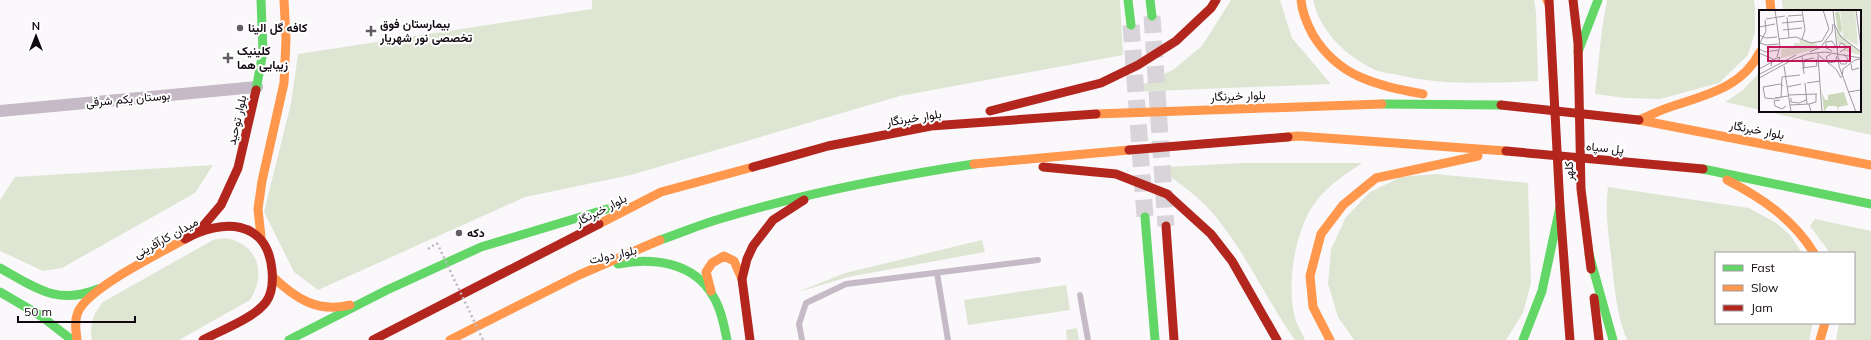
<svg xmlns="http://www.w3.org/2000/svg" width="1871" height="340" font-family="Mulish,Vazirmatn,sans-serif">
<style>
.green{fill:#dee6d3}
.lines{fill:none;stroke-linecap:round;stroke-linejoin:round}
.secondary-tunnel{stroke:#d8d4d9;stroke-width:17;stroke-dasharray:17 8;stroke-linecap:butt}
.path{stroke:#beb7c0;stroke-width:2.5;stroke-dasharray:2 3;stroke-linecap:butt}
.lane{stroke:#c5bac6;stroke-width:6}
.street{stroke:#c5bac6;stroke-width:12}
.fast{stroke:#63d668;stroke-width:9}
.slow{stroke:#ff974d;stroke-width:9}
.jam{stroke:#b3261e;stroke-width:9}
.path-bridge{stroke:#beb7c0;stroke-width:2.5;stroke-dasharray:2 3;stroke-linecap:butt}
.jam-bridge{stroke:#b3261e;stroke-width:9}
.poi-dot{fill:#625c63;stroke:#fff;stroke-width:1.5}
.labels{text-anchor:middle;stroke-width:4;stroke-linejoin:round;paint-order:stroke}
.poi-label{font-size:12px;font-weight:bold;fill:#100810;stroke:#fff;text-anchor:start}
.street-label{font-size:12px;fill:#100810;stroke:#fff}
.inset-road{fill:none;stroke:#9d989e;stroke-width:1}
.view{fill:#c2185b;fill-opacity:0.15;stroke:#c2185b;stroke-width:2}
.inset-edge{fill:none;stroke:#100810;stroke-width:2}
</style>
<rect width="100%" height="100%" fill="#fbf8fc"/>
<!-- green -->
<path class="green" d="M592,0H1120L1123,55L900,96L631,175L525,197L318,290L294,272L264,212L291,103L298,54L592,9Z
M1231,0H1280L1292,38L1331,84L1128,92L1174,69L1202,46Z
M1313,0H1534L1536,12L1538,81C1490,83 1440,86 1394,74C1387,73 1379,72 1373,69C1345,55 1320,31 1313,0Z
M1607,0H1754L1755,9V32L1748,55L1719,83L1660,99L1625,98L1595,94L1602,29Z
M1782,0H1871V135L1764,111H1860V11H1783Z
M1760,72V110L1725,102L1742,91Z
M1243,163H1362C1346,174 1329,185 1317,200C1295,228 1286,283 1295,318C1297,325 1302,333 1305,340H1295C1265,298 1241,242 1205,205C1193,193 1179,183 1165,173V167Z
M213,165L195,193L62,268L43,271L0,251V200L15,177Z
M1436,174L1528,183L1531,283L1523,313L1506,340H1354L1338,317L1328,284L1331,249L1346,217L1370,192L1401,177Z
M1608,187L1749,208L1776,223L1790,235L1802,253H1716V323H1813L1809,340H1627C1616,313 1614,284 1611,255C1608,232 1605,210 1608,187Z
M1815,219L1871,231V340H1836L1839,323H1854V253H1830L1810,226Z
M226,238C258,244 267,274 250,300L179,340H92C89,325 93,314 103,302L213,240Z
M982,240L985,252L848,277L795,293L845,273Z
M1066,285L1070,310L968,325L964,300Z
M1077,328L1079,340H1067L1066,330Z"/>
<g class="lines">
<!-- secondary-tunnel -->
<path class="secondary-tunnel" d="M1152,16L1166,226
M1131,25L1145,217"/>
<!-- path -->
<path class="path" d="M428,249L437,243"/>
<!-- lane -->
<path class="lane" d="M937,273L948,340
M1080,295L1088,340
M802,340L799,324L806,303L846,284L1038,260"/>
<!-- street -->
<path class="street" d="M0,111L257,87"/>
<!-- fast -->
<path class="fast" d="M1128,0L1131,25
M1150,0L1152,16
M1578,52L1598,0
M256,90L263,52L261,0
M1382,104L1501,105
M1703,169L1871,204
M1145,217L1155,340
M660,240C681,233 701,224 723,218C805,193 889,177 974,164
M1589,254L1613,340
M618,264C652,257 694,262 713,296C721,309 724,325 727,340
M0,268C34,287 58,306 98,289
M0,292L41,316L72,340
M289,340L387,290L481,247L607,209
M1523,340L1542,291L1560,207"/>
<!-- slow -->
<path class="slow" d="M1301,0C1302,12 1307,24 1313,35C1339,78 1377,85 1423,94
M1547,0L1549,4
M1770,0L1771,11
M1096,114L1382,104
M1639,120L1871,165
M1639,120C1649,116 1660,110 1670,107C1705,95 1742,88 1760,52
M1288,137L1298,136L1506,151
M974,164L1129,150
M1727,180C1762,198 1793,219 1814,253
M599,224L661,192L753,167
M261,237L258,209L262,181L284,83L286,39L284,0
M273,277C296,299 318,313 350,305
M711,291L706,272L712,263L724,256L734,261L742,279
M77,340C76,331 74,321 78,312C88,288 160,253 185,239
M450,340L579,275L660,240
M1330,340L1313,307L1310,276L1321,234L1343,205L1376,178L1478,156
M1820,340L1825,323"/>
<!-- jam -->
<path class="jam" d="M1549,0L1560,207L1570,340
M1573,0L1578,43L1581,189L1591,269
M990,111L1101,83L1138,65L1176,41L1211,8L1216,0
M1129,150L1288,137
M753,167L828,146L931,126L1096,114
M1043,167L1116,174L1167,194L1211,234L1232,261L1277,340
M1166,226L1174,340
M198,232L221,205L238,168L256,90
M185,239C221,219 267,218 272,270C273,281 272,294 266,302C253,319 221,330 203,340
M1594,298L1599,340
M373,340L599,224
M750,340L742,279L747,259L753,246L773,220L804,200"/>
<!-- path-bridge -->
<path class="path-bridge" d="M437,243L483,340"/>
<!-- jam-bridge -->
<path class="jam-bridge" d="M1501,105L1639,120
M1506,151L1703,169"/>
</g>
<!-- markers -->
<g class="poi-dot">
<circle cx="240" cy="28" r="4"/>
<path d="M369 25h4v4h4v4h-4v4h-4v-4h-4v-4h4z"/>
<path d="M226 52h4v4h4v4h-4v4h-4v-4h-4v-4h4z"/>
<circle cx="459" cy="233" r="4"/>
</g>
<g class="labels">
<!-- poi labels -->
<g class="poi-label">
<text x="380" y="28">بیمارستان فوق<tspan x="380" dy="14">تخصصی نور شهریار</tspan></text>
<text x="248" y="32">کافه گل الینا</text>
<text x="237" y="55">کلینیک<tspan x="237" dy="14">زیبایی هما</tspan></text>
<text x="467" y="237">دکه</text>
</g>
<!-- street labels -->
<g class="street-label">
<text transform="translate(1238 96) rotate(-2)" y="4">بلوار خبرنگار</text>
<text transform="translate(128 99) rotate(-5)" y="4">بوستان یکم شرقی</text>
<text transform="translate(914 118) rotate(-9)" y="4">بلوار خبرنگار</text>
<text transform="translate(237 120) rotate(-77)" y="4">بلوار توحید</text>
<text transform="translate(1757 130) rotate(11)" y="4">بلوار خبرنگار</text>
<text transform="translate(1605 148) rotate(5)" y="4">پل سپاه</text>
<text transform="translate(1569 171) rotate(-91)" y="4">کلهر</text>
<text transform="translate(601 210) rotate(-27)" y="4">بلوار خبرنگار</text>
<text transform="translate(166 238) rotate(-29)" y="4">میدان کارآفرینی</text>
<text transform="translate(613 255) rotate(-12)" y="4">بلوار دولت</text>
</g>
</g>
<!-- overview -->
<g transform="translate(1759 10)">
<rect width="102" height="102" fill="#fbf8fc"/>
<path d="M81,0H96L99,36L84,27ZM77,20L102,43V45L85,41L87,35L79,34ZM40,29L58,34V39L22,48V39L35,37V33H41Z" fill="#dee6d3"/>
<path d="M80,1L83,19L82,23L79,20L76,3ZM63,82L66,90H69V85L85,82L89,95L79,97L81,102L77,96H69L65,102Z" fill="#cbd8ba"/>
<path class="inset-road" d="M16,0L21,36L18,47M43,0L46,20L43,29M74,0L80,56L97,102M97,0L102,38M29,6L43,5M28,7L30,27M7,9L26,6M23,13L44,11M75,14L82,27L102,42M0,17L16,14M24,20L43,18M0,25L7,28L18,27M20,29L37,27L52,33L63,31L70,19L64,0M1,33L7,35L20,34M0,35L7,21L6,10M0,39L6,42L20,40M78,39L82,33L86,35V39L81,42M73,41L67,38V32L73,31L77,37M51,42L62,37L73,22L74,14M0,43L14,49M58,44L77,59L82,68M72,44L67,47L69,53L76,52L78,46M43,46L45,64M59,46L63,102M79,48L82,54H87L89,49L85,44M92,54L93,60L100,58M12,56L13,50L21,47L20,50L13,52M25,56L32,102M43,58L58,56L57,49M45,58V50L55,48M0,59L13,52M1,64L37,45M83,67L84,59L96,50L101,49M0,68L35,49L48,44L66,42L102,48M46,73L48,94M48,73L61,71M28,77L42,74M89,82L102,80M29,85L58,84M20,88H16L29,86M22,88L23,67L41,65M32,88V92L40,93L47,90M16,89L6,88L4,77L21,74L24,76M21,90L15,91L16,96L23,99L27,96M50,94L57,92V84M31,95L50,94L52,102"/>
<path class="view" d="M9,37H91V51H9Z"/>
<rect width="102" height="102" class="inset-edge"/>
</g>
<!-- legend -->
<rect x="1715" y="252" width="140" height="72" fill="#ffffff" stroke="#9f9c9f"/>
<rect x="1723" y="265" width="20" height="6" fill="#63d668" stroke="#9f9c9f"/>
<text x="1751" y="272" font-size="12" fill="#100810">Fast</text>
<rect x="1723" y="285" width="20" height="6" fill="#ff974d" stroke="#9f9c9f"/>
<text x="1751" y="292" font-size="12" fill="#100810">Slow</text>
<rect x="1723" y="305" width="20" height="6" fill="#b3261e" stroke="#9f9c9f"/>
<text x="1751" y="312" font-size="12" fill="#100810">Jam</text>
<!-- north arrow -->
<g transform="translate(36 36)" stroke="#ffffff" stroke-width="3" paint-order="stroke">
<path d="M0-3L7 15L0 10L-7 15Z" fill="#100810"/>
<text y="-6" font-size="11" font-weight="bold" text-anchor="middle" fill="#100810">N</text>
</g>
<!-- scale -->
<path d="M18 316v6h117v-6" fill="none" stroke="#100810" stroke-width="2"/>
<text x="24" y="316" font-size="12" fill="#100810" stroke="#ffffff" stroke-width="3" paint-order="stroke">50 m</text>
</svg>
